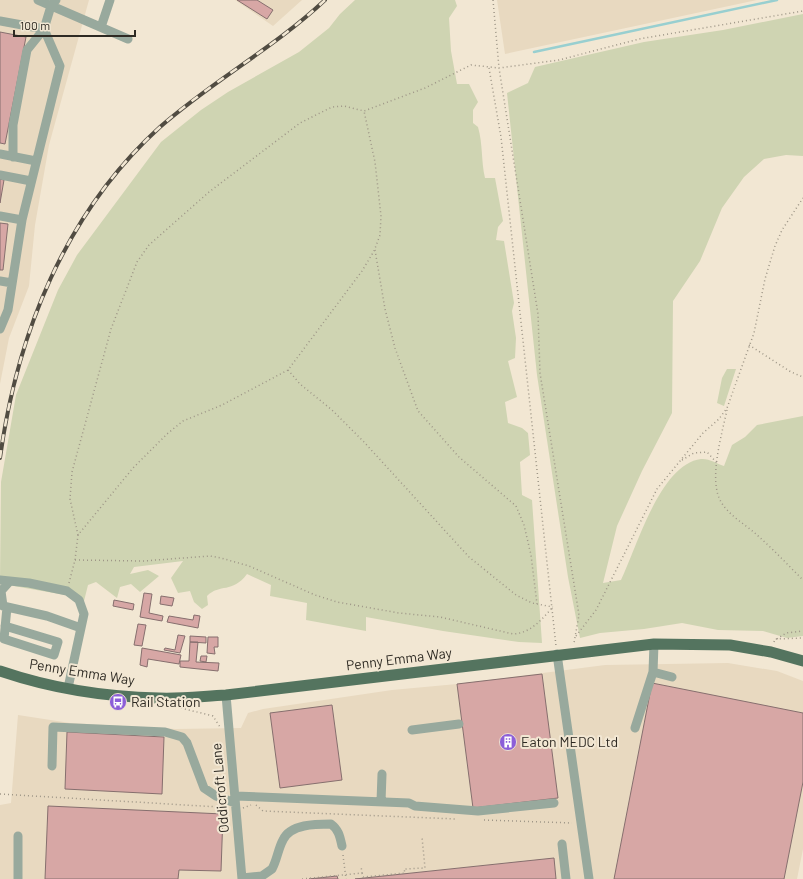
<svg xmlns="http://www.w3.org/2000/svg" width="803" height="879" font-family="Barlow,sans-serif">
<style>
.built{fill:#e8d9c0}
.green{fill:#cfd4b2}
.lines{fill:none;stroke-linecap:round;stroke-linejoin:round}
.stream{stroke:#98cfd0;stroke-width:2.5}
.building{fill:#d7a7a5;stroke:#866f6e}
.path{stroke:#9e9687;stroke-width:1.5;stroke-dasharray:1 3;stroke-linecap:butt}
.minor{stroke:#98a99d;stroke-width:9}
.major{stroke:#54745f;stroke-width:11}
.rail-casing{stroke:#514c42;stroke-width:4}
.rail{stroke:#f2e7d3;stroke-width:2.5;stroke-dasharray:8;stroke-linecap:butt}
.labels{text-anchor:middle;stroke-width:4;stroke-linejoin:round;paint-order:stroke}
.street-label{font-size:14px;fill:#2e2a23;stroke:#f2e7d3}
.poi-label{font-size:14px;fill:#2e2a23;stroke:#f2e7d3;text-anchor:start}
</style>
<rect width="100%" height="100%" fill="#f2e7d3"/>
<!-- built -->
<path class="built" d="M0,0H89L49,145L35,225L29,286L9,338L0,384Z
M235,0H302L273,26Z
M497,0H757L505,54Z
M728,663L777,671L803,681V849L797,879H0V805L11,803L18,715L70,723L176,729L241,728L248,713L263,709L392,690L457,684L605,665Z"/>
<!-- green -->
<path class="green" d="M355,0H455L457,6L449,18L451,51L457,84H469L478,102L473,110V123L478,127C483,144 481,161 485,178H495L503,221L498,227L496,240L504,241L514,303L512,311L516,338L515,358L508,361L517,397L505,402L508,423L522,428L528,433L530,455L520,462L522,495L532,500L542,643L519,642L443,631L366,617V631L306,620L307,603L270,596L271,585L247,574C232,594 220,583 207,596L208,605L202,609L194,602L190,591L178,593L171,578L183,561L134,567L130,574L148,570L159,576L140,592L131,584L120,587L117,598L96,582L88,585L83,605L65,595L8,585L0,581L1,482L16,395L58,290L77,255L161,142L201,110L228,92L299,52L329,28L340,14Z
M803,14V156L786,155L764,159L744,177L722,208L700,261L673,301L672,413L642,471L617,526L603,583L621,580C637,547 660,464 701,459C708,458 718,464 724,466L732,445L745,437L757,425L803,416V636L787,638L763,631L718,630L682,623L644,629L600,633L580,638L568,577L537,375L507,93L528,83L535,67L644,42L723,30Z
M727,369H736L724,406L717,403L722,378Z"/>
<g class="lines">
<!-- stream -->
<path class="stream" d="M534,52L777,0"/>
</g>
<!-- building -->
<path class="building" d="M237,0H257L273,10L267,19Z
M0,32L26,37L5,144L0,143Z
M0,179L4,180L0,203Z
M0,223L8,224L3,270H0Z
M144,593L152,594L149,613L163,616L162,621L140,617Z
M161,596L174,598L172,606L160,604Z
M114,600L134,604L133,610L113,606Z
M194,615L200,616L198,628L167,622L169,616L193,620Z
M138,624L146,625L142,646L134,645Z
M178,635L185,636L180,653L164,650L165,648L175,650Z
M190,636L206,637V643L190,642Z
M208,637H218V647H214L215,654L207,653Z
M190,642H198L196,662L219,663L218,671L180,667V661H189Z
M142,648L181,655L179,664L148,659L147,667L140,665Z
M201,656H207L206,662L200,661Z
M542,674L558,798L473,808L457,684Z
M652,683L803,713V782L784,879H614Z
M332,705L342,780L280,788L270,713Z
M67,732L164,737L162,794L65,789Z
M48,806L223,814L221,871L179,870L178,879H45Z
M554,858L556,879H355Z
M337,876L338,879H309Z"/>
<g class="lines">
<!-- path -->
<path class="path" d="M493,0L499,68L538,314L540,373L579,615L574,643
M489,68L501,137L556,646
M375,250L385,309L395,348L418,411L459,457L516,506L524,525L531,555L537,604
M749,345L791,372L803,377
M288,370L300,384L332,410L364,442L469,557L516,595L532,603L553,607
M727,410C722,433 712,468 717,491C721,512 743,522 757,535C773,549 788,565 803,580
M682,460L694,453L707,452L717,463
M78,535L70,499L72,472L111,329L137,262L149,245L209,192L300,123L332,107L344,106L364,111L425,88L471,65L499,68L559,60L639,39L803,11
M75,560L143,561L210,556L221,558L249,566L315,595L337,602L399,613L440,617L513,634C531,633 541,620 553,607
M69,583L75,560L78,535L133,468L167,434L183,421L222,405L288,370L362,271L374,251L380,235L381,216L375,162L364,111
M576,636L596,610L657,489L703,433L719,419L727,408L754,333L765,279L775,246L782,230L803,198
M777,639L786,633L803,631
M774,642L775,639L803,638
M181,708L213,716L220,727
M0,794L219,807
M256,805L263,811L456,819
M243,808L251,805
M484,820L572,823
M343,855L346,879
M362,873L363,877L405,873L404,869L425,868L422,837
M302,879L362,873L361,866"/>
<!-- minor -->
<path class="minor" d="M38,0L128,39
M0,21L44,29L51,6L56,0
M101,27L110,0
M0,154L36,161
M0,175L31,181
M0,216L22,220
M0,281L12,283
M0,329L8,310L22,220L60,66L44,29L27,50L13,125V157
M0,580L29,583L67,591L79,600L84,614L68,688
M10,581L1,591L3,606L47,616L81,628
M5,626L58,642L54,655L4,639L7,607
M557,654L589,879
M653,672L672,677
M226,695L242,879
M635,728L653,672L654,644
M412,730L459,724
M52,766L53,727L165,732L182,737L187,743L204,788L216,796L235,803
M235,796L409,803L415,806L478,811L554,803
M381,802L382,774
M18,836V879
M562,844L566,879
M242,878L262,876L272,869C277,860 278,849 283,840C290,824 316,824 331,824C339,830 340,837 342,846"/>
<!-- major -->
<path class="major" d="M0,671C50,688 106,697 159,698C181,699 204,696 226,695L654,644L730,645L771,652L803,661"/>
<!-- rail casing -->
<g class="rail-casing">
<path id="rail" d="M0,458C17,334 65,213 160,127C212,81 274,48 325,0"/>
</g>
<!-- rail -->
<use href="#rail" class="rail"/>
</g>
<!-- icons -->
<defs>
<g id="bus-disc" transform="scale(0.9)"><circle r="9.5" fill="#8c5ed8" stroke="#f2e7d3"/><path d="M-5-6H5V4H4V6H2V4H-2V6H-4V4H-5ZM-3.5-4V0h7V-4ZM-3.5 1.2v1.5H-2V1.2ZM2 1.2v1.5H3.5V1.2Z" fill="#fff"/></g>
<g id="building-disc" transform="scale(0.9)"><circle r="9.5" fill="#8c5ed8" stroke="#f2e7d3"/><path d="M-4-6H4V6H1V3H-1V6H-4ZM-2.5-4.3h1.7v1.8h-1.7ZM.8-4.3h1.7v1.8H.8ZM-2.5-1h1.7V.8h-1.7ZM.8-1h1.7V.8H.8Z" fill="#fff"/></g>
</defs>
<g fill-rule="evenodd">
<use href="#bus-disc" x="118" y="702"/>
<use href="#building-disc" x="508" y="742"/>
</g>
<g class="labels">
<!-- street labels -->
<g class="street-label">
<text transform="translate(399 659) rotate(-7)" y="5">Penny Emma Way</text>
<text transform="translate(82 672) rotate(9)" y="5">Penny Emma Way</text>
<text transform="translate(220 788) rotate(-95)" y="5">Oddicroft Lane</text>
</g>
<!-- poi labels -->
<g class="poi-label">
<text x="131" y="707">Rail Station</text>
<text x="521" y="747">Eaton MEDC Ltd</text>
</g>
</g>
<!-- scale -->
<path d="M14 30v6h121v-6" fill="none" stroke="#2e2a23" stroke-width="2"/>
<text x="20" y="30" font-size="12" fill="#2e2a23" stroke="#f2e7d3" stroke-width="3" paint-order="stroke">100 m</text>
</svg>
